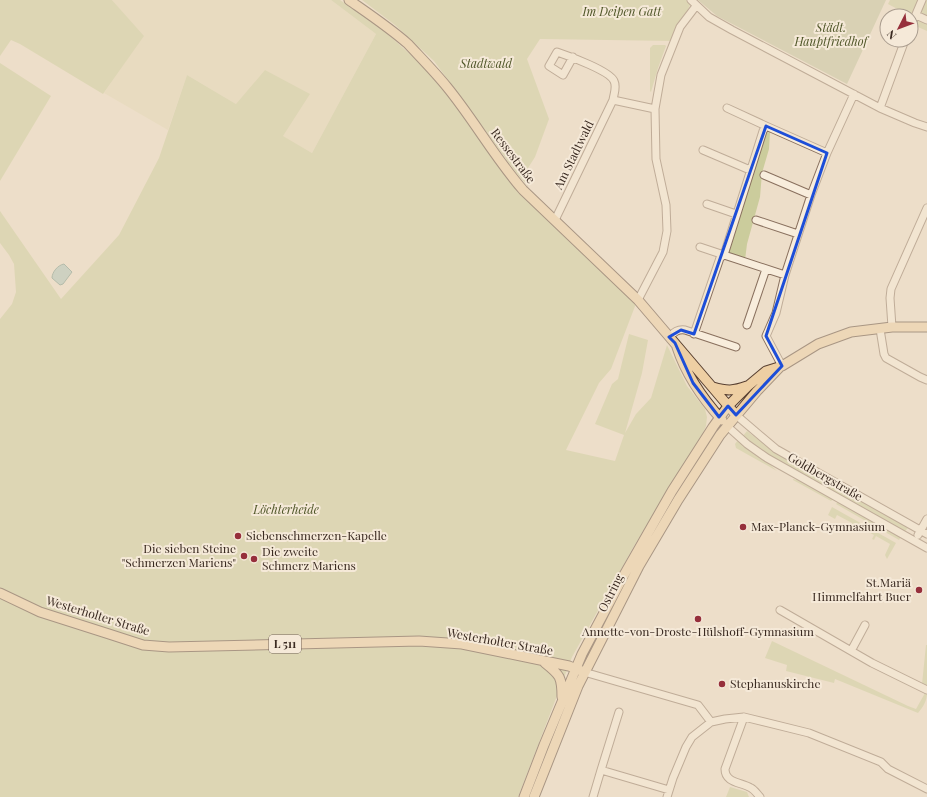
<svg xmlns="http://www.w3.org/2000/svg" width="927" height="797" font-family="'Playfair Display',serif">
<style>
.farmland{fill:#e3d7b6}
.green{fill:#cbcc9c}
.cemetery{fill:#c1c19b}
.water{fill:#a9c2b8;stroke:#709085}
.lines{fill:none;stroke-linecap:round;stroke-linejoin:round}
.minor-casing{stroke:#89705e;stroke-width:9}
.major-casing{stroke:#573f31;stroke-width:11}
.minor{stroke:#f8eddc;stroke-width:7}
.major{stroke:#eecfa3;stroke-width:9}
.marked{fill:none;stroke:#1d4ed8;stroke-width:3;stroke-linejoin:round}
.poi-dot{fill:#962f3b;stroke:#f5e9d8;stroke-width:1.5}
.labels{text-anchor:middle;stroke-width:4;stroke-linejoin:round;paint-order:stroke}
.shield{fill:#f5e9d8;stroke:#726358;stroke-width:1}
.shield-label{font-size:11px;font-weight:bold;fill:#3a2a21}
.park-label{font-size:12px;font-style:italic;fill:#4f5628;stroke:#f5e9d8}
.street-label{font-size:12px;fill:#3a2a21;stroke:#f5e9d8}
.poi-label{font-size:12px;fill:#3a2a21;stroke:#f5e9d8;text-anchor:start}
</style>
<rect width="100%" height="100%" fill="#eddec9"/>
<!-- farmland -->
<path class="farmland" d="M112,0H331L376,34L312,153L282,136L236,104L187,75L168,130L104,93L143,36Z"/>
<!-- green -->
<path class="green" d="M0,0H112L144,36L103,94L20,44L11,40L0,56Z
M331,0H340L380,27L423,66L470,123L510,176L637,301L611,369L599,383L566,450L615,461L624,435L595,424L612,384L618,379L629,334L648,340L642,373L625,433L636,414L651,398L667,345L687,386L705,409L707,417L706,426L703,433L634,546L572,657L518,797H0V319L12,304L16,292L14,264L9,255L0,243V211L61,299L119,235L159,158L187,75L236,104L265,70L310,94L283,136L312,153L376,34Z
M362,0H689L691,3L674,41L540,39L527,59L549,119L535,157L528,168V186L517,174L434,61L395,25Z
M890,0H927V31L918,27L911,21V16H905L903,14V12L888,4Z
M653,45H665L666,46L658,68L651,92L650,91V48Z
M0,63L51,96L0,181Z
M770,132L769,149L762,173L760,197L747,244L745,260L727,253L765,133Z
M747,431L772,450L909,527L904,532L775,459L742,437Z
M738,440L766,461L777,471L736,448L735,444Z
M793,479L804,482L833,499L831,501L793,480Z
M838,502L901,537L899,540L836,504Z
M832,507L896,543L887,559L885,555L890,544L876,536L874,540L872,539L874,535L853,524L851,528L850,527L852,523L837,515L835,519L828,515Z
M772,641L908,706L916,709L925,693H927C927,701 923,707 918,713L835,679L834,683L786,671L787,665L765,658Z
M926,645H927V686L922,684Z
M730,787L747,792L749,797H726Z"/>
<!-- cemetery -->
<path class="cemetery" d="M698,0H886L847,84L717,16Z"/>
<!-- water -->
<path class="water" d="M64,264L72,272L63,284L60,285L52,278C52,272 58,265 64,264Z"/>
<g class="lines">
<!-- minor casing -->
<g class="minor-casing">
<path id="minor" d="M691,0L709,17L732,30L880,108L915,123L927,127
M916,15L927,20
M911,26L922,0
M613,100L655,109
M727,108L766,126
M880,108L905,40
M703,150L750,170
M764,175L811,195
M707,204L736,214
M555,220L613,100C614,93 617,87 614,81C610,71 569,56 557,52L549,66L563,75L573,57
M756,220L798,234
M785,275L724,255L763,131L766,126L827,153
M638,300L663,252L667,231L666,205L656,159L655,109L661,75L680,27L696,6
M747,325L766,269
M892,327L890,298L891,289L927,208
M880,329L884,354L886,358L920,377L927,380
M694,334L720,258L724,255L700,247
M669,337C674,332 678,329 685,330L736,347
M782,366L766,336L776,313L785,275L811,195L827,153L854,94
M736,415L776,449L927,534
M727,426L747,444L767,458L927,548
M918,535L927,519
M780,610L872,663L927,690
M851,651L865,625
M584,672L698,705L711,722
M744,717L725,769C725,783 741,782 751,788C755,790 757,794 760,797
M601,770L619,712
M593,797L601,770L669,790
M667,797L673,778L686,747L692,737L711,722L725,719L744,717L809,733L881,762L888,769L927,789"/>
</g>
<!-- major casing -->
<g class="major-casing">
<path id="major" d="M349,0C369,14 390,28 408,44C421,58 435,72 447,87C474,120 495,158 523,190L638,300L736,415
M677,347C686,375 703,399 722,420
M713,387C727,391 733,391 747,386
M0,593L40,612L109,634L143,645L169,647L419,641L462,644L569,666L584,672
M545,663C560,675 562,677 562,697
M524,797L544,745L582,654L624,575L672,491L713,427L728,406L748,386L766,371L782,366L818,344L851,332L892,327H927
M534,797L578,686L639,566L678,500L720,435L757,391L779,368"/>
</g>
<!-- minor -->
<use href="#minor" class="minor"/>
<!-- major -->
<use href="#major" class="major"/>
</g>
<!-- marked area -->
<path d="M0 0H927V797H0ZM766,126L827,153L766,336L782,366L736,415L728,406L719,417L693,383L675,343L669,337L681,330L694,334Z" fill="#eddec9" fill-opacity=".55" fill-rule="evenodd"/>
<path class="marked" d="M766,126L827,153L766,336L782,366L736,415L728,406L719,417L693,383L675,343L669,337L681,330L694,334Z"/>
<!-- markers -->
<g class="poi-dot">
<circle cx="743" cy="527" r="4"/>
<circle cx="238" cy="536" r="4"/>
<circle cx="244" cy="556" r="4"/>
<circle cx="254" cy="559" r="4"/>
<circle cx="919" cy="590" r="4"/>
<circle cx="698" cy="619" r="4"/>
<circle cx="722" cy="684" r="4"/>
</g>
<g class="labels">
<!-- shield labels -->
<rect class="shield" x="269" y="635" width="32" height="18" rx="3"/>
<g class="shield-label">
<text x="285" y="648">L 511</text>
</g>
<!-- park labels -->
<g class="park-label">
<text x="622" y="16">Im Deipen Gatt</text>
<text x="831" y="32">Städt.<tspan x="831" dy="14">Hauptfriedhof</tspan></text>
<text x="486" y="68">Stadtwald</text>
<text x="286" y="514">Löchterheide</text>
</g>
<!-- street labels -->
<g class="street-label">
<text transform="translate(574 155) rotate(-64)" y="4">Am Stadtwald</text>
<text transform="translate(513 156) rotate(53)" y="4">Ressestraße</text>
<text transform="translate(825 477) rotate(30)" y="4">Goldbergstraße</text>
<text transform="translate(611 593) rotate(-63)" y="4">Ostring</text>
<text transform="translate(98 616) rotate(17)" y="4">Westerholter Straße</text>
<text transform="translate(500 642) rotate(10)" y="4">Westerholter Straße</text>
</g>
<!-- poi labels -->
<g class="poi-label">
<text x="751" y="531">Max-Planck-Gymnasium</text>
<text x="246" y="540">Siebenschmerzen-Kapelle</text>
<text x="236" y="553" text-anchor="end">Die sieben Steine<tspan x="236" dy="14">"Schmerzen Mariens"</tspan></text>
<text x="262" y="556">Die zweite<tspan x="262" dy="14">Schmerz Mariens</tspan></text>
<text x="911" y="587" text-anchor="end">St.Mariä<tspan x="911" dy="14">Himmelfahrt Buer</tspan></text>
<text x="698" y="636" text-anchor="middle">Annette-von-Droste-Hülshoff-Gymnasium</text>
<text x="730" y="688">Stephanuskirche</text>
</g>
</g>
<!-- north arrow -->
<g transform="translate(899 28) rotate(228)"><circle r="19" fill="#f5e9d8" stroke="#aa9d8f"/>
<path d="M0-3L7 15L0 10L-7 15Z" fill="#962f3b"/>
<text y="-6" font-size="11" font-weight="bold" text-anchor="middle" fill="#3a2a21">N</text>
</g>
</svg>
